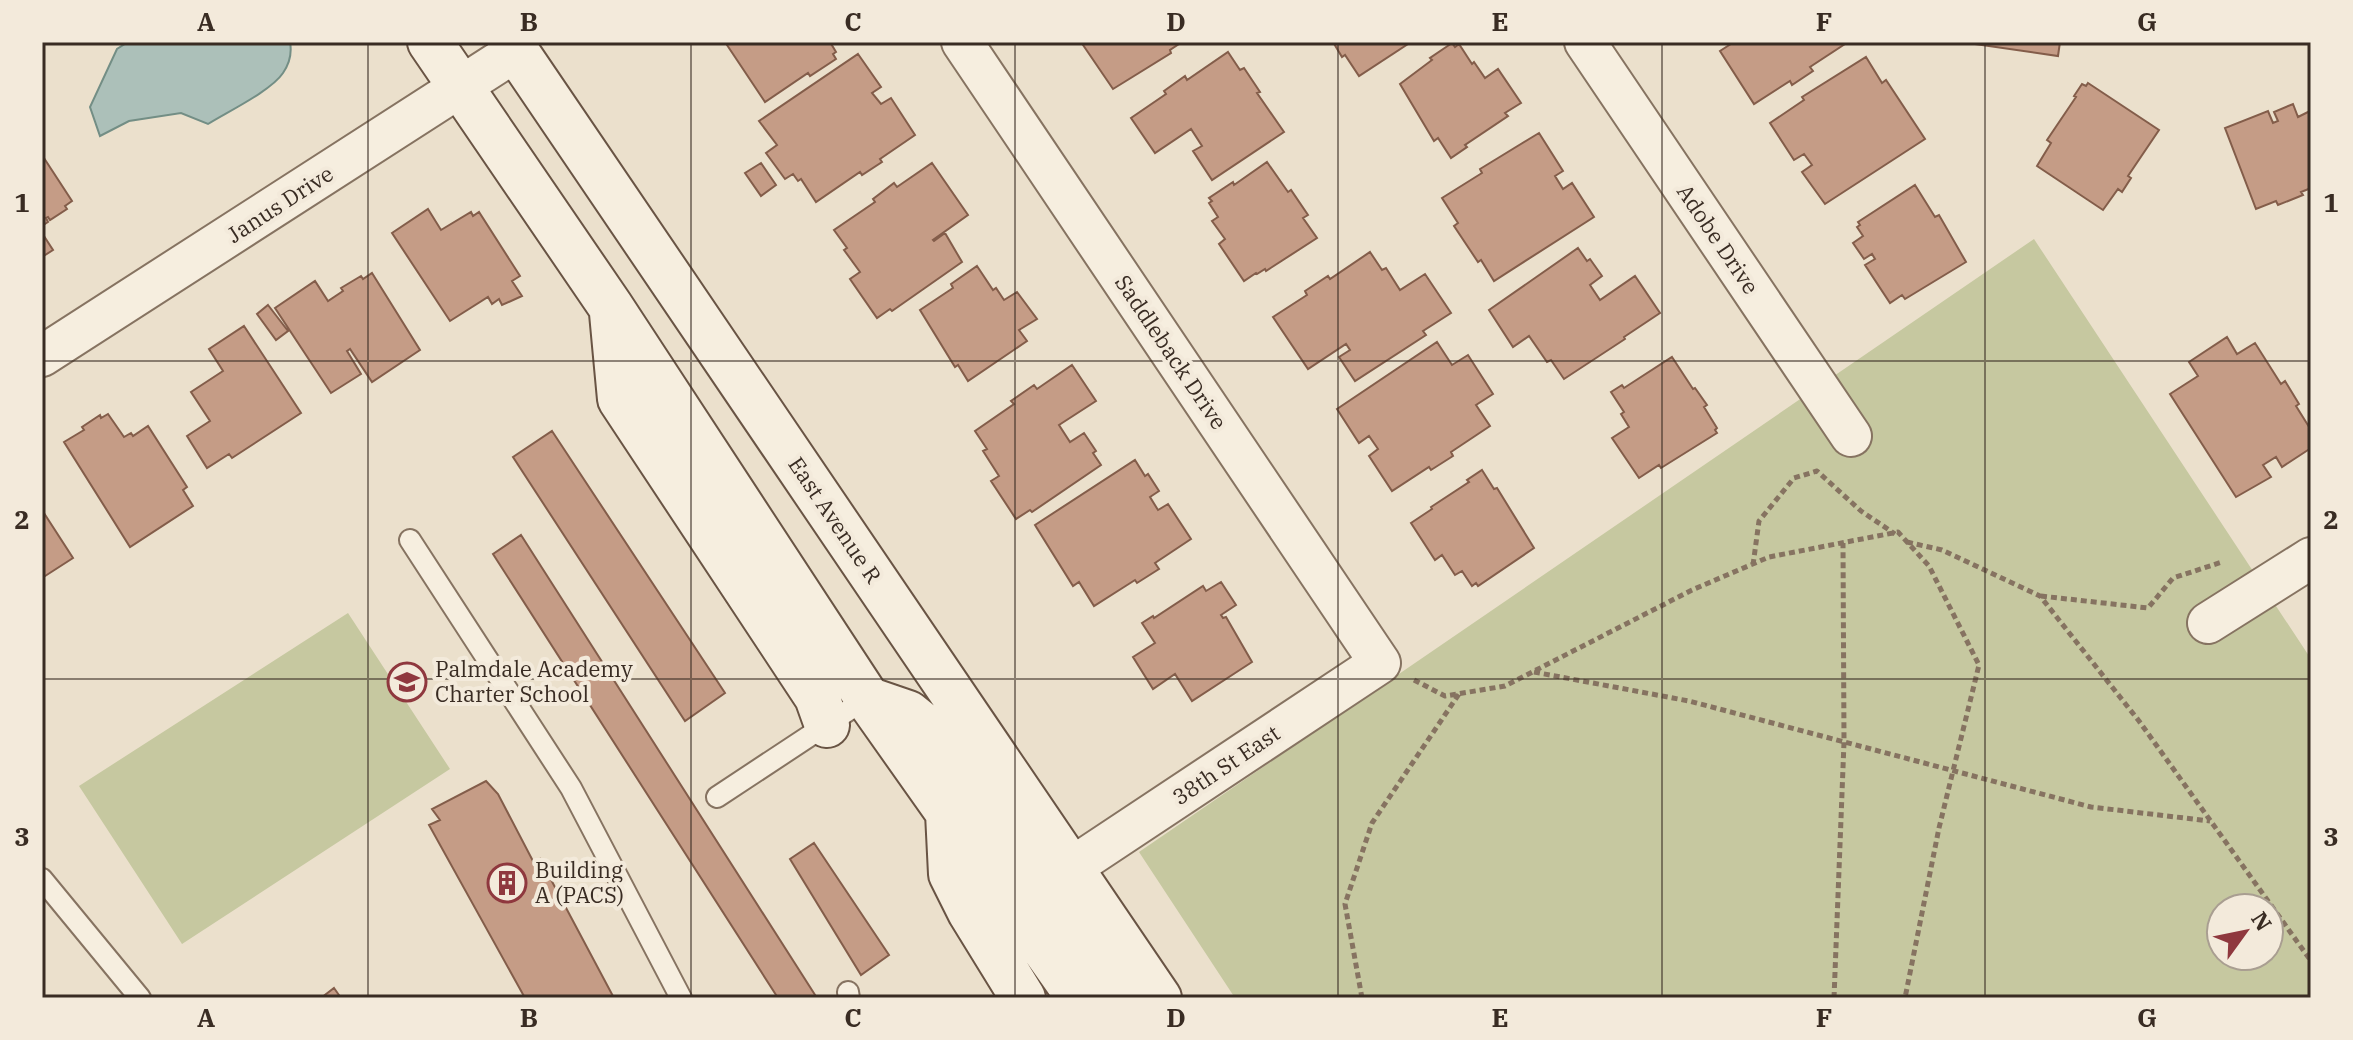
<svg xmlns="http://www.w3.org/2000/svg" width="2353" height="1040" font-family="'IBM Plex Serif',serif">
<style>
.green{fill:#c6c8a0;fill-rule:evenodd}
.water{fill:#acc0b9;stroke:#738e85;stroke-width:2}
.building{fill:#c59c86;stroke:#835d4a;stroke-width:2}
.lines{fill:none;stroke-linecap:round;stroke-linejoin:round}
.lane-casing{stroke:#867361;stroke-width:24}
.street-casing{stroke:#867361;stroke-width:44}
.secondary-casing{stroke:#695444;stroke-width:48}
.path{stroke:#867361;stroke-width:5;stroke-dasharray:6 4;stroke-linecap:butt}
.lane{stroke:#f6eedf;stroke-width:20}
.street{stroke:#f6eedf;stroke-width:40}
.secondary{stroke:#f6eedf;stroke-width:44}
.grid{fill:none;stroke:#392c23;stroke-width:2;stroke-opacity:0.55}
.labels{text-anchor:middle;stroke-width:8;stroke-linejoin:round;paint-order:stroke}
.street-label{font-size:22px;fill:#392c23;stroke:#f3eadb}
.poi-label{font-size:22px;fill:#392c23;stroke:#f3eadb;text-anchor:start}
.neatline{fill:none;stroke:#392c23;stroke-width:3}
.grid-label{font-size:26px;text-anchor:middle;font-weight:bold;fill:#392c23}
</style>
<rect width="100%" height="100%" fill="#ebe0cc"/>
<!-- green -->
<path class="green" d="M2034,239L2311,659V998H1235L1139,852ZM2221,908H2269V956H2221Z
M348,613L450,769L182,944L79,786Z"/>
<!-- water -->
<path class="water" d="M128,42H290C292,53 290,63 283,73C271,91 227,112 208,124L181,113L129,121L100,136L90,107L117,49Z"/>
<!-- building -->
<path class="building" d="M725,42H830L836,52L833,54L836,59L810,76L808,73L765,102Z
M1081,42H1182L1170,50L1171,53L1113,89Z
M1333,42H1411L1359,76L1345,55L1342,57Z
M1734,42H1848L1810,67L1813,71L1792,85L1790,81L1754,104L1720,51Z
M1961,42H2060L2058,56Z
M1452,43L1455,47L1459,44L1472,64L1474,62L1485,78L1498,69L1521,103L1505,113L1508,116L1465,145L1467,147L1451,158L1438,138L1434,141L1400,84L1432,60L1430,58Z
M1228,52L1240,70L1244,68L1260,92L1257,93L1284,132L1212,180L1193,151L1202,146L1191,129L1155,153L1131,118L1166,94L1164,91L1185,76L1187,80Z
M858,54L881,87L872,93L881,104L891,98L915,135L880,159L882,162L862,175L860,172L816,202L801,179L798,181L793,174L785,179L766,153L777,145L759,121Z
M1866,57L1882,83L1886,80L1925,139L1825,204L1802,172L1812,165L1804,154L1794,160L1770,123L1804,100L1802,97Z
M2088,83L2159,130L2128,176L2131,178L2122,192L2118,189L2103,210L2037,166L2051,143L2047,140L2076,97L2074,96L2082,84L2086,86Z
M2293,104L2298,117L2310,111L2311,114V188L2301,192L2303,195L2278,205L2276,201L2256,209L2225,128L2268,111L2273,123L2278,121L2274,112Z
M1539,133L1563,171L1555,176L1563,189L1572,183L1594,217L1494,281L1481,260L1478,262L1454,226L1458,223L1442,198L1482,173L1480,169Z
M42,155L72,201L65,206L67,209L50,220L48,217L46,218L48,222L42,226Z
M1267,162L1288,192L1291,190L1308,215L1303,218L1317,238L1266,271L1265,269L1257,274L1256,273L1244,281L1219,244L1225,239L1212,221L1218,217L1209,203L1212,201L1209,198L1233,182L1234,185Z
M761,163L776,185L761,196L745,173Z
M932,163L968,215L933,240L934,241L945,233L962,262L892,311L890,309L877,318L850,279L860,272L844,250L847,248L834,230L875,202L873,199L894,183L897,187Z
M1915,185L1935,217L1939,215L1966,262L1905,299L1902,295L1890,303L1865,265L1875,259L1872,254L1864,259L1853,243L1863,236L1857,227L1860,225L1858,222Z
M428,209L441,230L471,212L473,216L479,212L520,276L512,281L522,296L502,305L499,299L492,304L488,297L450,321L392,233Z
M42,233L53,250L42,257Z
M1578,248L1587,261L1590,259L1602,276L1590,285L1600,300L1635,276L1660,313L1624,337L1625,339L1564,379L1551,360L1547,362L1529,336L1513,347L1489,310Z
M1370,252L1382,270L1386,268L1400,290L1425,274L1451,313L1423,331L1426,335L1355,381L1339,357L1350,350L1346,344L1308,369L1273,317L1307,295L1305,291L1328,276L1330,279Z
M977,266L993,290L996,288L1004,300L1017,292L1037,319L1019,330L1027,341L968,381L958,365L955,367L920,310L953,288L951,284Z
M372,273L420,350L372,382L350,349L347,351L361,374L331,393L275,308L315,281L328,301L343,291L341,288L361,276L363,279Z
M268,305L288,331L276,340L257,314Z
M244,326L301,413L232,458L229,454L207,468L187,436L210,421L191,392L223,371L209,349Z
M2227,337L2237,354L2255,343L2281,384L2285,381L2299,404L2296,406L2311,430V448L2282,467L2276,457L2263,465L2271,477L2236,497L2170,394L2198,376L2189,362Z
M1437,342L1452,365L1468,355L1493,394L1476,405L1490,426L1451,452L1453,456L1431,470L1429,467L1392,491L1369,456L1378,449L1369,436L1359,443L1337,409Z
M1672,357L1693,389L1695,388L1707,405L1704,407L1717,428L1715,430L1717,433L1661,468L1659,465L1639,478L1612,438L1629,427L1621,414L1624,412L1611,392L1622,385L1624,388Z
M1072,365L1096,401L1059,425L1070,442L1084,433L1096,451L1093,453L1101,465L1032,512L1030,510L1016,519L991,481L999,476L983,451L987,449L975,431L1014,404L1011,401L1034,385L1037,389Z
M108,414L124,437L131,433L133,436L148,426L187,487L183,490L193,506L130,547L64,442L84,430L82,427L100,415L101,418Z
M552,431L725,693L685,721L513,457Z
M1135,460L1145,476L1148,474L1159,491L1150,497L1158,510L1168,504L1191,539L1155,563L1159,569L1137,583L1135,580L1094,606L1079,582L1073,586L1035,525Z
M1482,470L1494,489L1497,488L1534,548L1478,586L1476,583L1472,586L1462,571L1455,575L1442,555L1435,560L1411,523L1432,509L1431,507L1469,482L1467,480Z
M42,510L73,558L42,578Z
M521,535L817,998H778L493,554Z
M1221,582L1236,605L1221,615L1223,618L1226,617L1252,662L1192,701L1175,674L1153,689L1133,657L1155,643L1142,623L1153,616L1154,618L1203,586L1206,591Z
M486,781L498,794L534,863L540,859L614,998H525L429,825L440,820L432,809Z
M814,843L889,955L861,975L790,859Z
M334,988L341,998H321Z"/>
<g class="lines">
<!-- lane casing -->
<g class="lane-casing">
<path id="lane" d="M410,540L571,788L681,998
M717,797L867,698
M42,879L140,998
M848,992L849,998"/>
</g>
<!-- street casing -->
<g class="street-casing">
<path id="street" d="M962,42L1380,663L1071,868
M1585,42L1851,436
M42,356L516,51
M2208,623L2311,558"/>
</g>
<!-- secondary casing -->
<g class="secondary-casing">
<path id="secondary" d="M430,42L611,307L867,698L1079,998
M510,42L1159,998
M612,313L620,399L817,697L827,725
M873,701L908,713L939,738L1120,998
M948,813L951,874L970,912L1023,998"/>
</g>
<!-- path -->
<path class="path" d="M1907,542L1942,550L2040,596L2139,721L2311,961
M1753,565L1759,521L1794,478L1817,471L1861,511L1895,534
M2041,596L2148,608L2173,578L2222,562
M1534,672L1689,701L2091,807L2210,821
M1414,680L1445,696L1505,686L1692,590L1769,557L1898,532L1929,566L1979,665L1939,828L1905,998
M1362,998L1345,904L1372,823L1459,694
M1834,998L1844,742L1843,543"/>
<!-- lane -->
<use href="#lane" class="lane"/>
<!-- street -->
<use href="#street" class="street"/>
<!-- secondary -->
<use href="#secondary" class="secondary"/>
</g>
<!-- grid -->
<path class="grid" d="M368,42V998M691,42V998M1015,42V998M1338,42V998M1662,42V998M1985,42V998M42,361H2311M42,679H2311"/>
<!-- icons -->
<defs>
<g id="school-ring" transform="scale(2)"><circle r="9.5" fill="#f3eadb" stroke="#8f383e" stroke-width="1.5"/><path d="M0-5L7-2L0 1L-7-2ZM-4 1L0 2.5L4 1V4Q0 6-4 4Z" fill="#8f383e"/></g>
<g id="building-ring" transform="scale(2)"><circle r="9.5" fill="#f3eadb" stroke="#8f383e" stroke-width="1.5"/><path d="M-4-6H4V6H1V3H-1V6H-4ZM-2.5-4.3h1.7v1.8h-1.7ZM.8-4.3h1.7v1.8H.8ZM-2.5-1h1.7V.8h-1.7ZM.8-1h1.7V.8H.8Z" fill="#8f383e"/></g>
</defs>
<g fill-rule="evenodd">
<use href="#school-ring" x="407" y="682"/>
<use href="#building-ring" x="507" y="883"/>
</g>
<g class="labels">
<!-- street labels -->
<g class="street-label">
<text transform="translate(280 204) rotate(-33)" y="8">Janus Drive</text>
<text transform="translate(1718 239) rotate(56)" y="8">Adobe Drive</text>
<text transform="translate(1171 352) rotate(56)" y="8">Saddleback Drive</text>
<text transform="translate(835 520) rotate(56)" y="8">East Avenue R</text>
<text transform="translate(1226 765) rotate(-34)" y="8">38th St East</text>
</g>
<!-- poi labels -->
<g class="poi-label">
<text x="435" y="677">Palmdale Academy<tspan x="435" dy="25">Charter School</tspan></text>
<text x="535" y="878">Building<tspan x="535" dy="25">A (PACS)</tspan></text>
</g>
</g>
<!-- border -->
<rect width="2353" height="1040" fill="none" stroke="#f3eadb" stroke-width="88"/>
<!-- north arrow -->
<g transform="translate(2245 932) rotate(57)"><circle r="38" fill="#f3eadb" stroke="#a99e91" stroke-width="2"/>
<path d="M0-6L14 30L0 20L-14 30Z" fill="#8f383e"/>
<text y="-12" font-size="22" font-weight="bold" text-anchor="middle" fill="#392c23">N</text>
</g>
<rect x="44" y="44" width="2265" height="952" class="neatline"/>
<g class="grid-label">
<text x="206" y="31">A</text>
<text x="529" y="31">B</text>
<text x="853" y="31">C</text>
<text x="1176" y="31">D</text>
<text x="1500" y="31">E</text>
<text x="1824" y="31">F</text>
<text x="2147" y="31">G</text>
<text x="22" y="212">1</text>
<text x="2331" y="212">1</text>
<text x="22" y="529">2</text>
<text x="2331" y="529">2</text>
<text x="22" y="846">3</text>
<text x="2331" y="846">3</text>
<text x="206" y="1027">A</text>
<text x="529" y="1027">B</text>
<text x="853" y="1027">C</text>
<text x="1176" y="1027">D</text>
<text x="1500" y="1027">E</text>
<text x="1824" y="1027">F</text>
<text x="2147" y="1027">G</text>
</g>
</svg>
